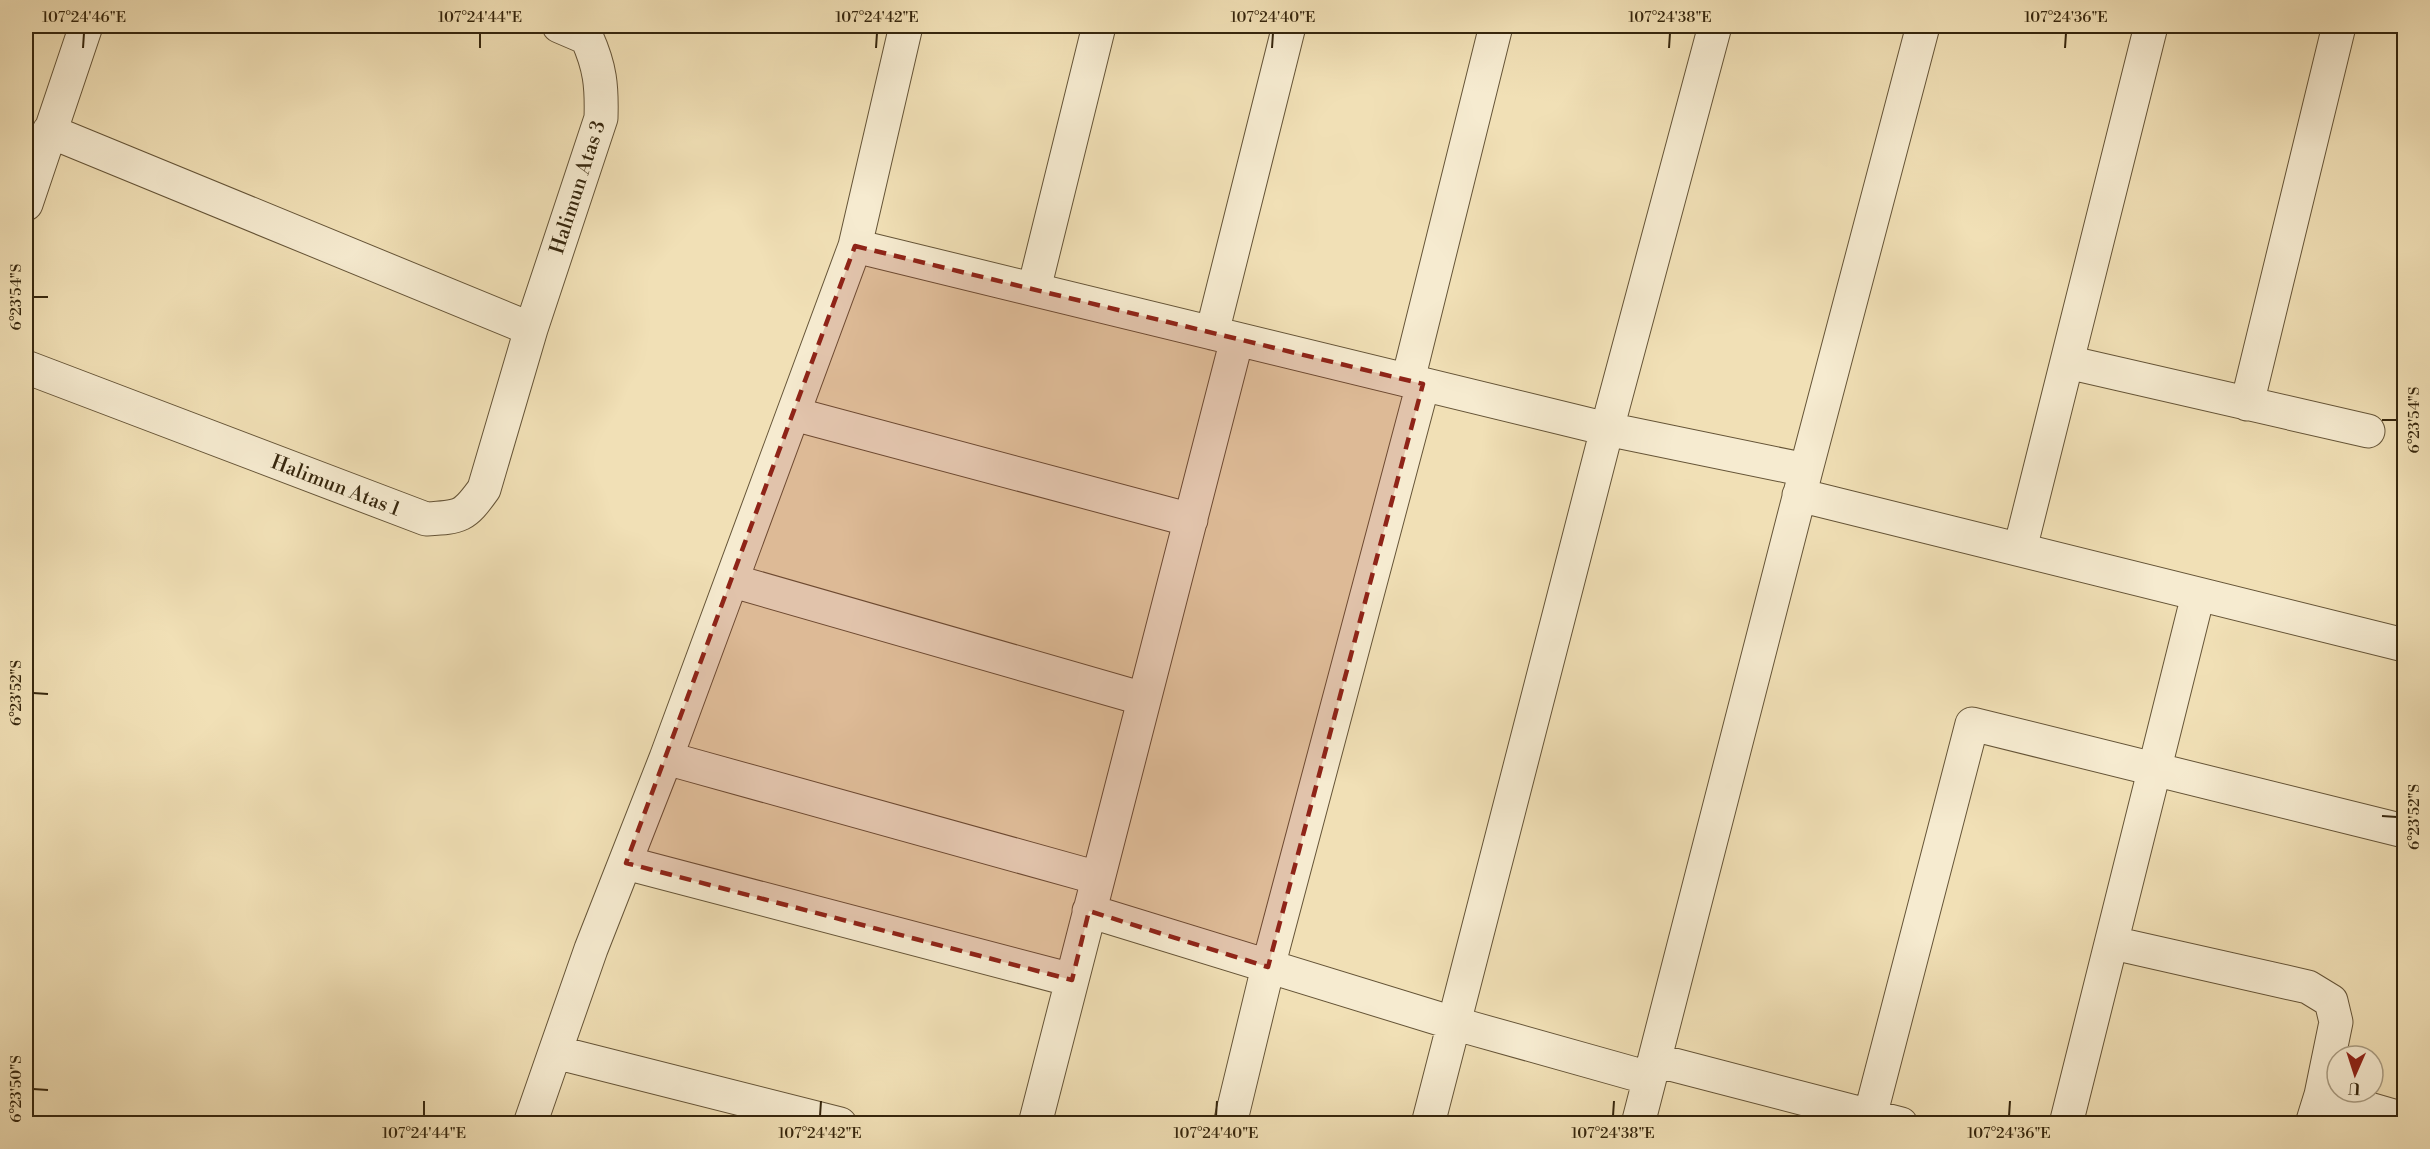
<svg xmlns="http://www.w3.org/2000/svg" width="2430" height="1149" font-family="'Libre Bodoni',serif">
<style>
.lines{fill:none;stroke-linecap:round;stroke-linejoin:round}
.minor-casing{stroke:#655437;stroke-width:35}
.minor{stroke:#f6ebd0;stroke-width:33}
.marked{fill:#8f2418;fill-opacity:0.2;stroke:#8f2418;stroke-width:4.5;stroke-dasharray:12 8;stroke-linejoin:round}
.ticks{fill:none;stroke:#36260d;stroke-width:2}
.labels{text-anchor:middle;stroke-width:6;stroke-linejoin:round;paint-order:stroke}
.street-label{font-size:20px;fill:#36260d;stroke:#f6ebd0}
.neatline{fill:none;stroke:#36260d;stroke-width:2}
.ticks-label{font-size:15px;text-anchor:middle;fill:#36260d}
</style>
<rect width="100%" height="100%" fill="#f1e0b6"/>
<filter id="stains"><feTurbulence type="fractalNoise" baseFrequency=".00333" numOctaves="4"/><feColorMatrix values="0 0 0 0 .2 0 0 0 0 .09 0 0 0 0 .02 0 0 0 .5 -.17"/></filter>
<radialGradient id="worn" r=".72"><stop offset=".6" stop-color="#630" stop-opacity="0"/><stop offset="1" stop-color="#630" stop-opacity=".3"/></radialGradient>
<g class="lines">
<!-- minor casing -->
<g class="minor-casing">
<path id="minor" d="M906,26L855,246L666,758L1098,878
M49,131L531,329
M26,204L86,26
M855,246L1607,429L1806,470
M1034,289L1099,26
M1212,333L1289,26
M2067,362L2368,431
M26,367L426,519C461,517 464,517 484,489L531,329L601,118C602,86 600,67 587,38L559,26
M1408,380L1496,26
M2247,404L2339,26
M794,414L1191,520
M1799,495L2404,645
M2020,549L2151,26
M733,581L1144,699
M626,863L1072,980
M1089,911L1453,1023L1649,1078
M2113,943L2308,987L2331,1001L2336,1022L2321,1095L2312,1124
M555,1052L591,949L666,758
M1655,1060L1901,1124
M2321,1095L2404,1119
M530,1124L555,1052L840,1124
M1035,1124L1237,339
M1230,1124L1268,967L1423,384
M1428,1124L1607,429L1715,26
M1638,1124L1806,470L1923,26
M1868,1124L1972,724L2404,831
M2066,1124L2198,595"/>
</g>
<!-- minor -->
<use href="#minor" class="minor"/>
</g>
<!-- marked area -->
<path class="marked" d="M855,246L1423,384L1268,967L1089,911L1072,980L626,863Z"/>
<!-- ticks -->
<path class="ticks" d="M83,48L84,33M480,48V33M876,48L877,33M1272,48L1273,33M1669,48L1670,33M2065,48L2066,33M33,297H48M2382,420H2397M33,693L48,694M2382,816L2397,817M33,1089L48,1090M424,1116V1101M820,1116L821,1101M1216,1116L1217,1101M1613,1116L1614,1101M2009,1116L2010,1101"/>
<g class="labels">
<!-- street labels -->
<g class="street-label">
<text transform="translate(577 187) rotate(-72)" y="7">Halimun Atas 3</text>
<text transform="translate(336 485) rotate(21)" y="7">Halimun Atas 1</text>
</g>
</g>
<!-- margin -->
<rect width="2430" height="1149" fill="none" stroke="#f1e0b6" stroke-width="66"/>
<!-- north arrow -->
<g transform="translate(2355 1074) rotate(183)"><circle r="28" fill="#f6ebd0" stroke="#a99c82" stroke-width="1.5"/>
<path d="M0-4.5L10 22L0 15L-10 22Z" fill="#8f2418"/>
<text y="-9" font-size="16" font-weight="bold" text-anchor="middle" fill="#36260d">U</text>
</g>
<rect x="33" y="33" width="2364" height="1083" class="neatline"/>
<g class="ticks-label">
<text x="84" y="22">107°24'46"E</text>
<text x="480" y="22">107°24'44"E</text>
<text x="877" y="22">107°24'42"E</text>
<text x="1273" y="22">107°24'40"E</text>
<text x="1670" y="22">107°24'38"E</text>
<text x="2066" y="22">107°24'36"E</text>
<text transform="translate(16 297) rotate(-90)" y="5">6°23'54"S</text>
<text transform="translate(2414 420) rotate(-90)" y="5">6°23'54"S</text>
<text transform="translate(16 693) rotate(-90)" y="5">6°23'52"S</text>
<text transform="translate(2414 817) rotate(-90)" y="5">6°23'52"S</text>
<text transform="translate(16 1089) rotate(-90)" y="5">6°23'50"S</text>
<text x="424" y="1138">107°24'44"E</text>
<text x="820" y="1138">107°24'42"E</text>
<text x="1216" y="1138">107°24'40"E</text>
<text x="1613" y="1138">107°24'38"E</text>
<text x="2009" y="1138">107°24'36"E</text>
</g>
<rect width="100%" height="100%" filter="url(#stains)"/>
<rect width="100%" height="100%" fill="url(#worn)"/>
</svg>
